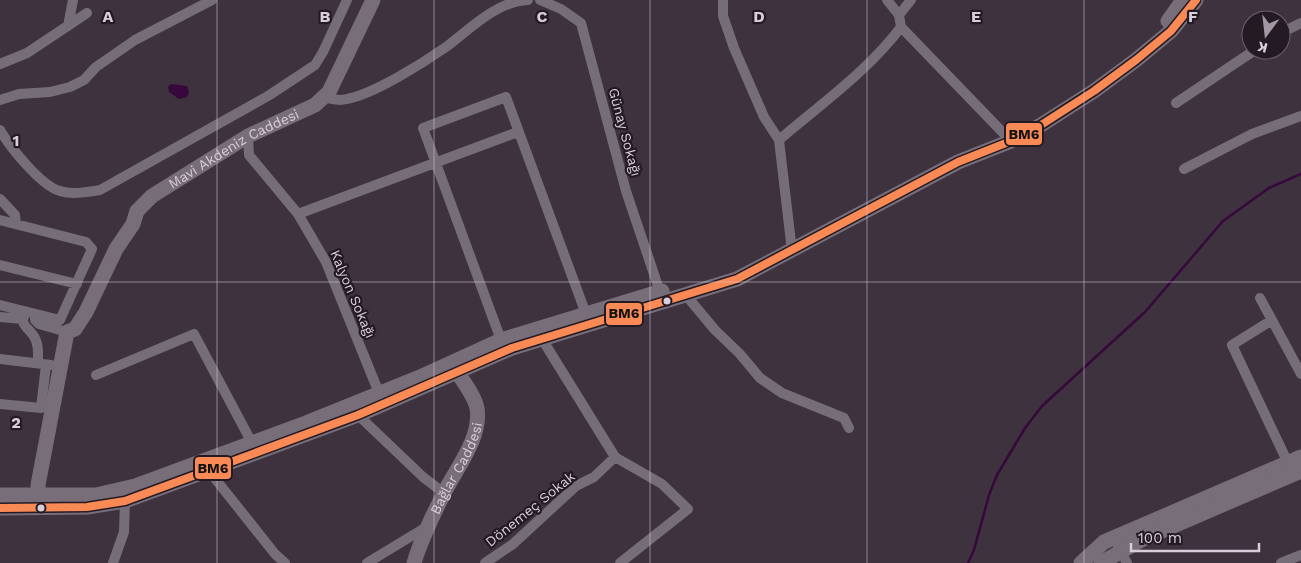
<svg xmlns="http://www.w3.org/2000/svg" width="1301" height="563" font-family="'Work Sans',sans-serif">
<style>
.water{fill:#36083b}
.lines{fill:none;stroke-linecap:round;stroke-linejoin:round}
.stream{stroke:#36083b;stroke-width:2.5}
.street{stroke:#756d77;stroke-width:10}
.secondary{stroke:#786e79;stroke-width:15}
.bus-1-casing{stroke:#231a24;stroke-width:11}
.bus-1{stroke:#f98a56;stroke-width:8}
.grid{fill:none;stroke:#d9ccdb;stroke-width:1;stroke-opacity:0.55}
.bus-dot{fill:#d9ccdb;stroke:#231a24;stroke-width:2}
.labels{text-anchor:middle;stroke-width:4.5;stroke-linejoin:round;paint-order:stroke}
.street-label{font-size:14px;fill:#d9ccdb;stroke:#231a24}
.grid-label{font-size:16px;text-anchor:middle;font-weight:bold;fill:#d9ccdb;stroke:#231a24;stroke-width:4.5;stroke-linejoin:round;paint-order:stroke}
.line-badge{stroke:#231a24;stroke-width:2}
.pale-badge-label{font-size:14px;text-anchor:middle;font-weight:bold;fill:#111}
</style>
<rect width="100%" height="100%" fill="#3e323f"/>
<!-- water -->
<path class="water" d="M171,84L187,86L189,92L187,97L179,99L169,92L168,87Z"/>
<g class="lines">
<!-- stream -->
<path class="stream" d="M968,563L974,550L989,495L997,475L1025,428L1042,406L1145,312L1223,221L1269,188L1301,174"/>
<!-- street -->
<path class="street" d="M540,0L561,9L581,23L626,191L660,292
M723,0V16L734,48L764,117L779,140L792,251
M887,0L899,15L901,27L1011,141
M899,15L911,0
M68,26L73,0
M1281,33L1301,23
M0,64L27,53L87,13
M325,97C333,100 339,101 347,99C374,94 423,63 446,47C470,29 497,1 528,0
M0,100L19,94L50,92L70,87L84,80L96,67L135,40L212,0
M1176,103L1255,50
M0,130C10,147 41,186 60,191C72,195 87,192 100,190L268,96L315,65L323,52L347,0
M248,136L249,155L298,214L326,262L379,393
M779,140C821,104 868,71 901,27
M1184,169L1252,134L1301,116
M0,199L15,215L16,224
M298,214L515,133L519,135
M0,220L86,242L92,249L60,320L0,305
M0,265L77,284
M685,294L715,330L740,354L760,378L782,393L844,418L849,428
M1260,298L1301,374
M26,312C19,325 26,325 33,335C39,343 38,353 38,362
M35,314V320L39,324L67,332
M0,317L22,319
M1272,320L1232,345L1288,463
M542,339L615,457L662,484L688,509L620,563
M501,340L423,128L506,97L586,314
M0,359L51,365
M96,375L194,334L252,443
M0,404L41,408L46,365
M358,415L423,477L444,493
M209,471L275,554L285,563
M1118,546L1127,563
M113,563L124,532L125,501
M367,563L428,526
M485,563L513,544L576,486L594,477L615,457
M1281,563L1301,555"/>
<!-- secondary -->
<g class="secondary">
<path d="M1168,21L1183,0"/>
<path d="M0,495H96L135,486L306,423L420,377L501,340L662,291"/>
<path id="s1" d="M39,503L38,485L67,332L75,329L86,312L116,249L133,224L137,211L152,196L248,136L315,105L329,92L373,0"/>
<path d="M0,508L87,507L125,501L358,415L512,348L737,279L958,162L1011,141L1041,125L1094,91L1136,60L1171,31L1196,0"/>
<path id="s2" d="M414,563C421,539 433,515 444,493C456,469 482,437 477,408C474,394 460,377 452,365"/>
<path d="M1081,563L1104,542L1301,457"/>
<path d="M1101,563L1143,539L1301,471"/>
</g>
<!-- bus-1 casing -->
<g class="bus-1-casing">
<path id="bus-1" d="M0,508L87,507L125,501L358,415L512,348L737,279L958,162L1011,141L1041,125L1094,91L1136,60L1171,31L1196,0"/>
</g>
<!-- bus-1 -->
<use href="#bus-1" class="bus-1"/>
</g>
<!-- grid -->
<path class="grid" d="M217,0V563M434,0V563M650,0V563M867,0V563M1084,0V563M0,282H1301"/>
<!-- markers -->
<g class="bus-dot">
<circle cx="667" cy="301" r="4.5"/>
<circle cx="41" cy="508" r="4.5"/>
</g>
<g class="labels">
<!-- street labels -->
<g class="street-label">
<text transform="translate(625 132) rotate(75)" y="5">Günay Sokağı</text>
<text dy="5" stroke="none"><textPath href="#s1" startOffset="432">Mavi Akdeniz Caddesi</textPath></text>
<text transform="translate(353 294) rotate(67)" y="5">Kalyon Sokağı</text>
<text dy="5" stroke="none"><textPath href="#s2" startOffset="104">Bağlar Caddesi</textPath></text>
<text transform="translate(530 509) rotate(-39)" y="5">Dönemeç Sokak</text>
</g>
</g>
<g class="grid-label">
<text x="108" y="22">A</text>
<text x="325" y="22">B</text>
<text x="542" y="22">C</text>
<text x="759" y="22">D</text>
<text x="976" y="22">E</text>
<text x="1193" y="22">F</text>
<text x="16" y="146">1</text>
<text x="16" y="428">2</text>
</g>
<g class="line-badge">
<rect x="1005" y="122" width="38" height="24" rx="5" fill="#f98a56"/>
<rect x="605" y="302" width="38" height="24" rx="5" fill="#f98a56"/>
<rect x="194" y="456" width="38" height="24" rx="5" fill="#f98a56"/>
</g>
<g class="pale-badge-label">
<text x="1024" y="139">BM6</text>
<text x="624" y="318">BM6</text>
<text x="213" y="473">BM6</text>
</g>
<!-- north arrow -->
<g transform="translate(1266 35) rotate(195)"><circle r="24" fill="#231a24" stroke="#6c616d"/>
<path d="M0-4L9 19L0 12L-9 19Z" fill="#a396a4"/>
<text y="-8" font-size="14" font-weight="bold" text-anchor="middle" fill="#d9ccdb">K</text>
</g>
<!-- scale -->
<path d="M1131 543v8h128v-8" fill="none" stroke="#d9ccdb" stroke-width="2.5"/>
<text x="1138" y="543" font-size="15" fill="#d9ccdb" stroke="#231a24" stroke-width="4" paint-order="stroke">100 m</text>
</svg>
